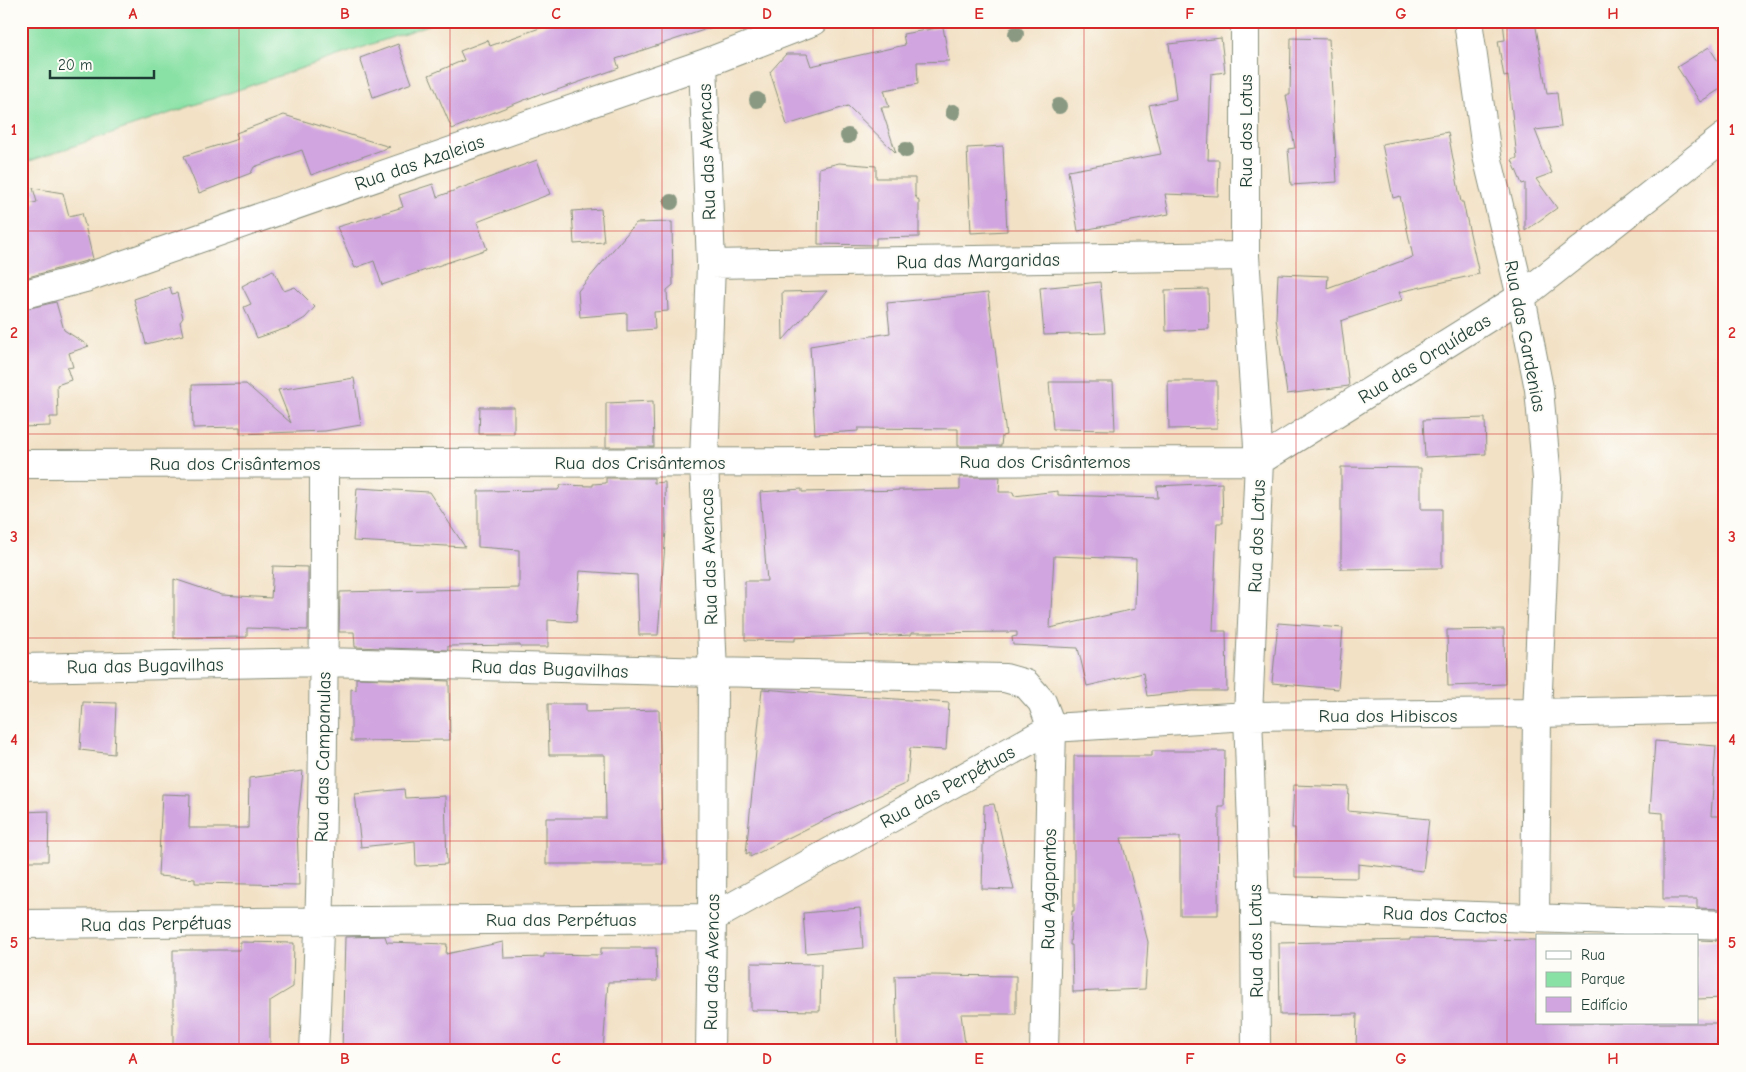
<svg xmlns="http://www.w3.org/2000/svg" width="1746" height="1072" font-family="'Comic Neue',sans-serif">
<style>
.green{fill:#89e1a5;stroke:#548f6c}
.building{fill:#d1a6e0;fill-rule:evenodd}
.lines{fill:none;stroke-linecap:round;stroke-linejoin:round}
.minor-casing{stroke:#888f7c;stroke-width:30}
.minor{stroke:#fff;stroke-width:28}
.tree{fill:#8a9982}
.grid{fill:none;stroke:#d62828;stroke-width:1;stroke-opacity:0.55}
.labels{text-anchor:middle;stroke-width:4;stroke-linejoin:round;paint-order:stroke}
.street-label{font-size:19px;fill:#1f3d34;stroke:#fdfcf7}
.neatline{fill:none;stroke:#d62828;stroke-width:2}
.grid-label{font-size:16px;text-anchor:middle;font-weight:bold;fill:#d62828}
</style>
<rect width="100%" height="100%" fill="#fdfcf7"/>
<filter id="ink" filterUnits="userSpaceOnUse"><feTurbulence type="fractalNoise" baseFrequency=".02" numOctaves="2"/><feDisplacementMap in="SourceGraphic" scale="10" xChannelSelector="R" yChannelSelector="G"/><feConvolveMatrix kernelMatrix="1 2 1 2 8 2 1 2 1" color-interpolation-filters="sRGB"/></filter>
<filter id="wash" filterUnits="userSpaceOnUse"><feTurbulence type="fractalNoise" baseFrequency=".0096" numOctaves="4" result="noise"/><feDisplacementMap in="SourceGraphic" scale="20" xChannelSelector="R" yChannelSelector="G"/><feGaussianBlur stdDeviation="1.12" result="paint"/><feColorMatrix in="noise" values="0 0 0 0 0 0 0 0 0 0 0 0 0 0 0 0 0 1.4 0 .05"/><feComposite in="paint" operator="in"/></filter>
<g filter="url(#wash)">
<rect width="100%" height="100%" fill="#f2e1c5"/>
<!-- green -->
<path class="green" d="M21,21H440L21,164Z"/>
<g id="blocks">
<!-- building -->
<path class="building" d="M559,21H712L713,27L616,59L619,68L543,95L542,93L452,129L429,75L464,60L460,51L488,40L490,46Z
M1503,21H1535L1547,94L1557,93L1561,127L1535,130L1552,173L1536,179L1557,208L1525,231V183L1522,184L1512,160L1517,158L1508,76L1504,77L1498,41L1505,40Z
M943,27L949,61L917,62L918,84L884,90L889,107H881L896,153L848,106L787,125L770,72L786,54H807L811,66L905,45L903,34Z
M1221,38L1225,72L1211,74L1208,160H1219L1218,196L1165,194L1169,214L1078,231L1068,171L1161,154L1149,105L1176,99L1169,44Z
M1291,38L1329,39L1337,182L1291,185L1288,149L1295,148L1286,95H1290Z
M398,44L412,83L373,97L360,58Z
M1709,47L1725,72V86L1700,102L1677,67Z
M284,115L390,147L311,175L302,150L254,167L251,173L199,193L184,156L238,139L236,133Z
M1448,132L1461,202H1463L1479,274L1399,292L1402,300L1341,321L1349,386L1287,394L1276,318L1278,274L1328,276L1327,288L1413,257L1400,196L1393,198L1382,144Z
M1003,146L1007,231L971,233L967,148Z
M537,160L550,194L477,222L487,249L382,285L374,261L355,268L337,227L403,207L399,195L433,184L437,197Z
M839,163L876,166V178H915V196L919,201V237L876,238V245L818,244L819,168Z
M33,188L63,193L69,216L82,213L93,259L21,279V206L37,202Z
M601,209L604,242L574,244L572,211Z
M672,222L673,285L667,290L668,311L654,312L655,329L627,331V313L580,317L578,291L636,223Z
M273,270L284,291L295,287L315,307L305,318L290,327L257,338L244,307L251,304L242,286Z
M1100,282L1105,333L1044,335L1040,288Z
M170,287L172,294L177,293L183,318L180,322L183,335L146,344L134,299Z
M1208,289L1209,329L1166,331L1165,290Z
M827,291L783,340L782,292Z
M988,293L1006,435L1002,436L1001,446H958V429L858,428V431L815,434L810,346L890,333L887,303Z
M56,302L64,330L89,346L69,353L73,367L67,368L71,380L57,385L58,417H50V426L21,427V310Z
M354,378L361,425L325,431L240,434V427L193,428L192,385L246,384L291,423L278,390Z
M1168,381H1217V428L1169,429Z
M1049,382H1113L1115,430L1053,429Z
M653,401L654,447H606V403Z
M480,407H514V434H479Z
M1485,418L1486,454L1425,457L1423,420Z
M1341,467L1421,468V509H1442V568L1341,569Z
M960,477H1000L999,492H1013L1014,496L1058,491V495L1158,498L1157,486L1222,483L1223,523H1217L1213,631H1226L1227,691H1193L1147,696L1143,673L1087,686L1078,648L1013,645L1012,637L1017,636V632L911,633V635L871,637V635L795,638V641L745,640V581H767L760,492L802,489V492L960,489ZM1054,556L1136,559L1135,609L1050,628Z
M606,478H654V483L665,482L666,530L658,635H639L637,575L580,571L576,622L548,620V647H520V645L448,646V650L355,647L354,632H339L340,592L519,588V550L478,547V491L558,490L561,485L593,486V484L606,483Z
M357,488L429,492L465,547L353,541Z
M273,566L308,567V630L247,628V637L174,638V579L222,595L271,598Z
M1278,623L1343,628L1338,689L1272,683Z
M1504,629L1505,684L1448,686L1447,630Z
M356,678L449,681L450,740L351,741V689L356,690Z
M762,689L949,703L946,750L910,748L907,783L824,820L750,857V852L746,854Z
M83,702L116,703L114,754L80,750Z
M548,704H586V712L659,710L663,864H546V818H606L605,755H549Z
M1655,741L1716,746L1711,816H1725V909L1697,908V899H1663V813L1650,812Z
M1152,751H1225L1224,807H1219L1218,915H1180V837L1121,838L1148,942L1145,989L1073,992L1072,945H1070L1072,911H1074V756H1152Z
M303,771L297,827L299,885L195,883V879L158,876L162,794L190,795L189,828H248L249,778Z
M1294,785L1349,787L1348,811L1429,819L1423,871L1358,864V878L1295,877V828H1292Z
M404,789L405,798L445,796L447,864L416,866L415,841L361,847L355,794Z
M994,804L1014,890L982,889L984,805Z
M49,811L48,861H21V812Z
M860,908L863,948L806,953L803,913Z
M385,936L387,942L447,944L446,954L503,942L504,958L544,957V954L601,955V948H656L657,981L608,982L603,1051H342L345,937Z
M1410,938L1537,940V1023H1718L1717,1051H1356L1357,1014L1280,1015L1279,943L1410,940Z
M1697,940L1725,941V998L1697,999Z
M240,942L294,943L293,987L270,1001V1051H173V950H240Z
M751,963L821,964L820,1011L751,1010Z
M930,975L1016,976V1014H961L966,1051H897L895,976Z"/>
</g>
</g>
<g filter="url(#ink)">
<use href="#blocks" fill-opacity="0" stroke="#888f7c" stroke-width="1"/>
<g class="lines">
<!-- minor casing -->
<g class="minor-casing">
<path id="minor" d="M1245,21V256L1259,461L1248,716L1255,908L1256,1051
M1468,21L1487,156L1521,297L1539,389L1547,479L1537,713L1535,918
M703,64L711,264L704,462L713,672L712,918L710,1051
M711,264L1245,256
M21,295L85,278L703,64L814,21
M21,464L1259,461L1521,297L1725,136
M21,668L324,662L713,672L1005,678L1026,684L1042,702L1052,728L1044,1051
M1255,908L1725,925
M21,924L712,918L1052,728L1248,716L1537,713L1725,709
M314,1051C324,855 324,659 324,463"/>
</g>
<!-- minor -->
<use href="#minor" class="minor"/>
</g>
<!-- trees -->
<g class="tree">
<circle cx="1016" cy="34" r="8"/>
<circle cx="757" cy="100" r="8"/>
<circle cx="1059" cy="106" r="8"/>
<circle cx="953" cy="112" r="8"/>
<circle cx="848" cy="136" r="8"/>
<circle cx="906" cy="150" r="8"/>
<circle cx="671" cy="202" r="8"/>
</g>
</g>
<!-- grid -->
<path class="grid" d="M239,21V1051M450,21V1051M662,21V1051M873,21V1051M1084,21V1051M1296,21V1051M1507,21V1051M21,231H1725M21,434H1725M21,638H1725M21,841H1725"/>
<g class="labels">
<!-- street labels -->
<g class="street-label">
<text transform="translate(1245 131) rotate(-90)" y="7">Rua dos Lotus</text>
<text transform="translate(706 152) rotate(-92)" y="7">Rua das Avencas</text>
<text transform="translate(419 162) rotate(-19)" y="7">Rua das Azaleias</text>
<text transform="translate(978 260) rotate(-1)" y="7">Rua das Margaridas</text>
<text transform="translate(1526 336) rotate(79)" y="7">Rua das Gardenias</text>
<text transform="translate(1424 358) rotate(-32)" y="7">Rua das Orquídeas</text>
<text x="1045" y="468">Rua dos Crisântemos</text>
<text x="640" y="469">Rua dos Crisântemos</text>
<text x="235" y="470">Rua dos Crisântemos</text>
<text transform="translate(1256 536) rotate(-88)" y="7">Rua dos Lotus</text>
<text transform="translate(708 557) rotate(-92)" y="7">Rua das Avencas</text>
<text transform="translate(145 665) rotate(-1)" y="7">Rua das Bugavilhas</text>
<text transform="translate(550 668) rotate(2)" y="7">Rua das Bugavilhas</text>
<text x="1388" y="722">Rua dos Hibiscos</text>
<text transform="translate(322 757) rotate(-89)" y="7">Rua das Campanulas</text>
<text transform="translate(947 786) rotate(-29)" y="7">Rua das Perpétuas</text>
<text transform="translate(1048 889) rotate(-89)" y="7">Rua Agapantos</text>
<text transform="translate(1445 914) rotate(2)" y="7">Rua dos Cactos</text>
<text x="561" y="926">Rua das Perpétuas</text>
<text transform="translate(156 923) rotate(-1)" y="7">Rua das Perpétuas</text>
<text transform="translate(1255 941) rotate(-91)" y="7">Rua dos Lotus</text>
<text transform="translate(711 962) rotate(-89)" y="7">Rua das Avencas</text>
</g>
</g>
<!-- margin -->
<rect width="1746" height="1072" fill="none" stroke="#fdfcf7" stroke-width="55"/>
<!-- legend -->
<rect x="1536" y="934" width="162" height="90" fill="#fdfcf7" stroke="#a4b0a9"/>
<rect x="1546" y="951" width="25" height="8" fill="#ffffff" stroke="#a4b0a9"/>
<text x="1581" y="960" font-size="15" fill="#1f3d34">Rua</text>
<rect x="1546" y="972" width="25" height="15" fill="#89e1a5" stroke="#a4b0a9"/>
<text x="1581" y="984" font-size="15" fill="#1f3d34">Parque</text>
<rect x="1546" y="997" width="25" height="15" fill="#d1a6e0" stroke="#a4b0a9"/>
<text x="1581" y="1010" font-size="15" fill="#1f3d34">Edifício</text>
<!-- scale -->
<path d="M50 70v8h104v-8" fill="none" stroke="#1f3d34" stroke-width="2.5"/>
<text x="58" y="70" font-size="15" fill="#1f3d34" stroke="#fdfcf7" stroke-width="4" paint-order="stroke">20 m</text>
<rect x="28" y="28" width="1690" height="1016" class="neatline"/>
<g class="grid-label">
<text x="133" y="19">A</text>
<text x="345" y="19">B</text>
<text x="556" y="19">C</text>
<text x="767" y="19">D</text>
<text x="979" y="19">E</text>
<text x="1190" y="19">F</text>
<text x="1401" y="19">G</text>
<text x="1613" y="19">H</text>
<text x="14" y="135">1</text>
<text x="1732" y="135">1</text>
<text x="14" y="338">2</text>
<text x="1732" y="338">2</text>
<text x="14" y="542">3</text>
<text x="1732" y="542">3</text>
<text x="14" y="745">4</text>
<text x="1732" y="745">4</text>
<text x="14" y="948">5</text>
<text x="1732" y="948">5</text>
<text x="133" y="1064">A</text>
<text x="345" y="1064">B</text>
<text x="556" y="1064">C</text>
<text x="767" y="1064">D</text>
<text x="979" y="1064">E</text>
<text x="1190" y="1064">F</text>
<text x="1401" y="1064">G</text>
<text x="1613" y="1064">H</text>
</g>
</svg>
